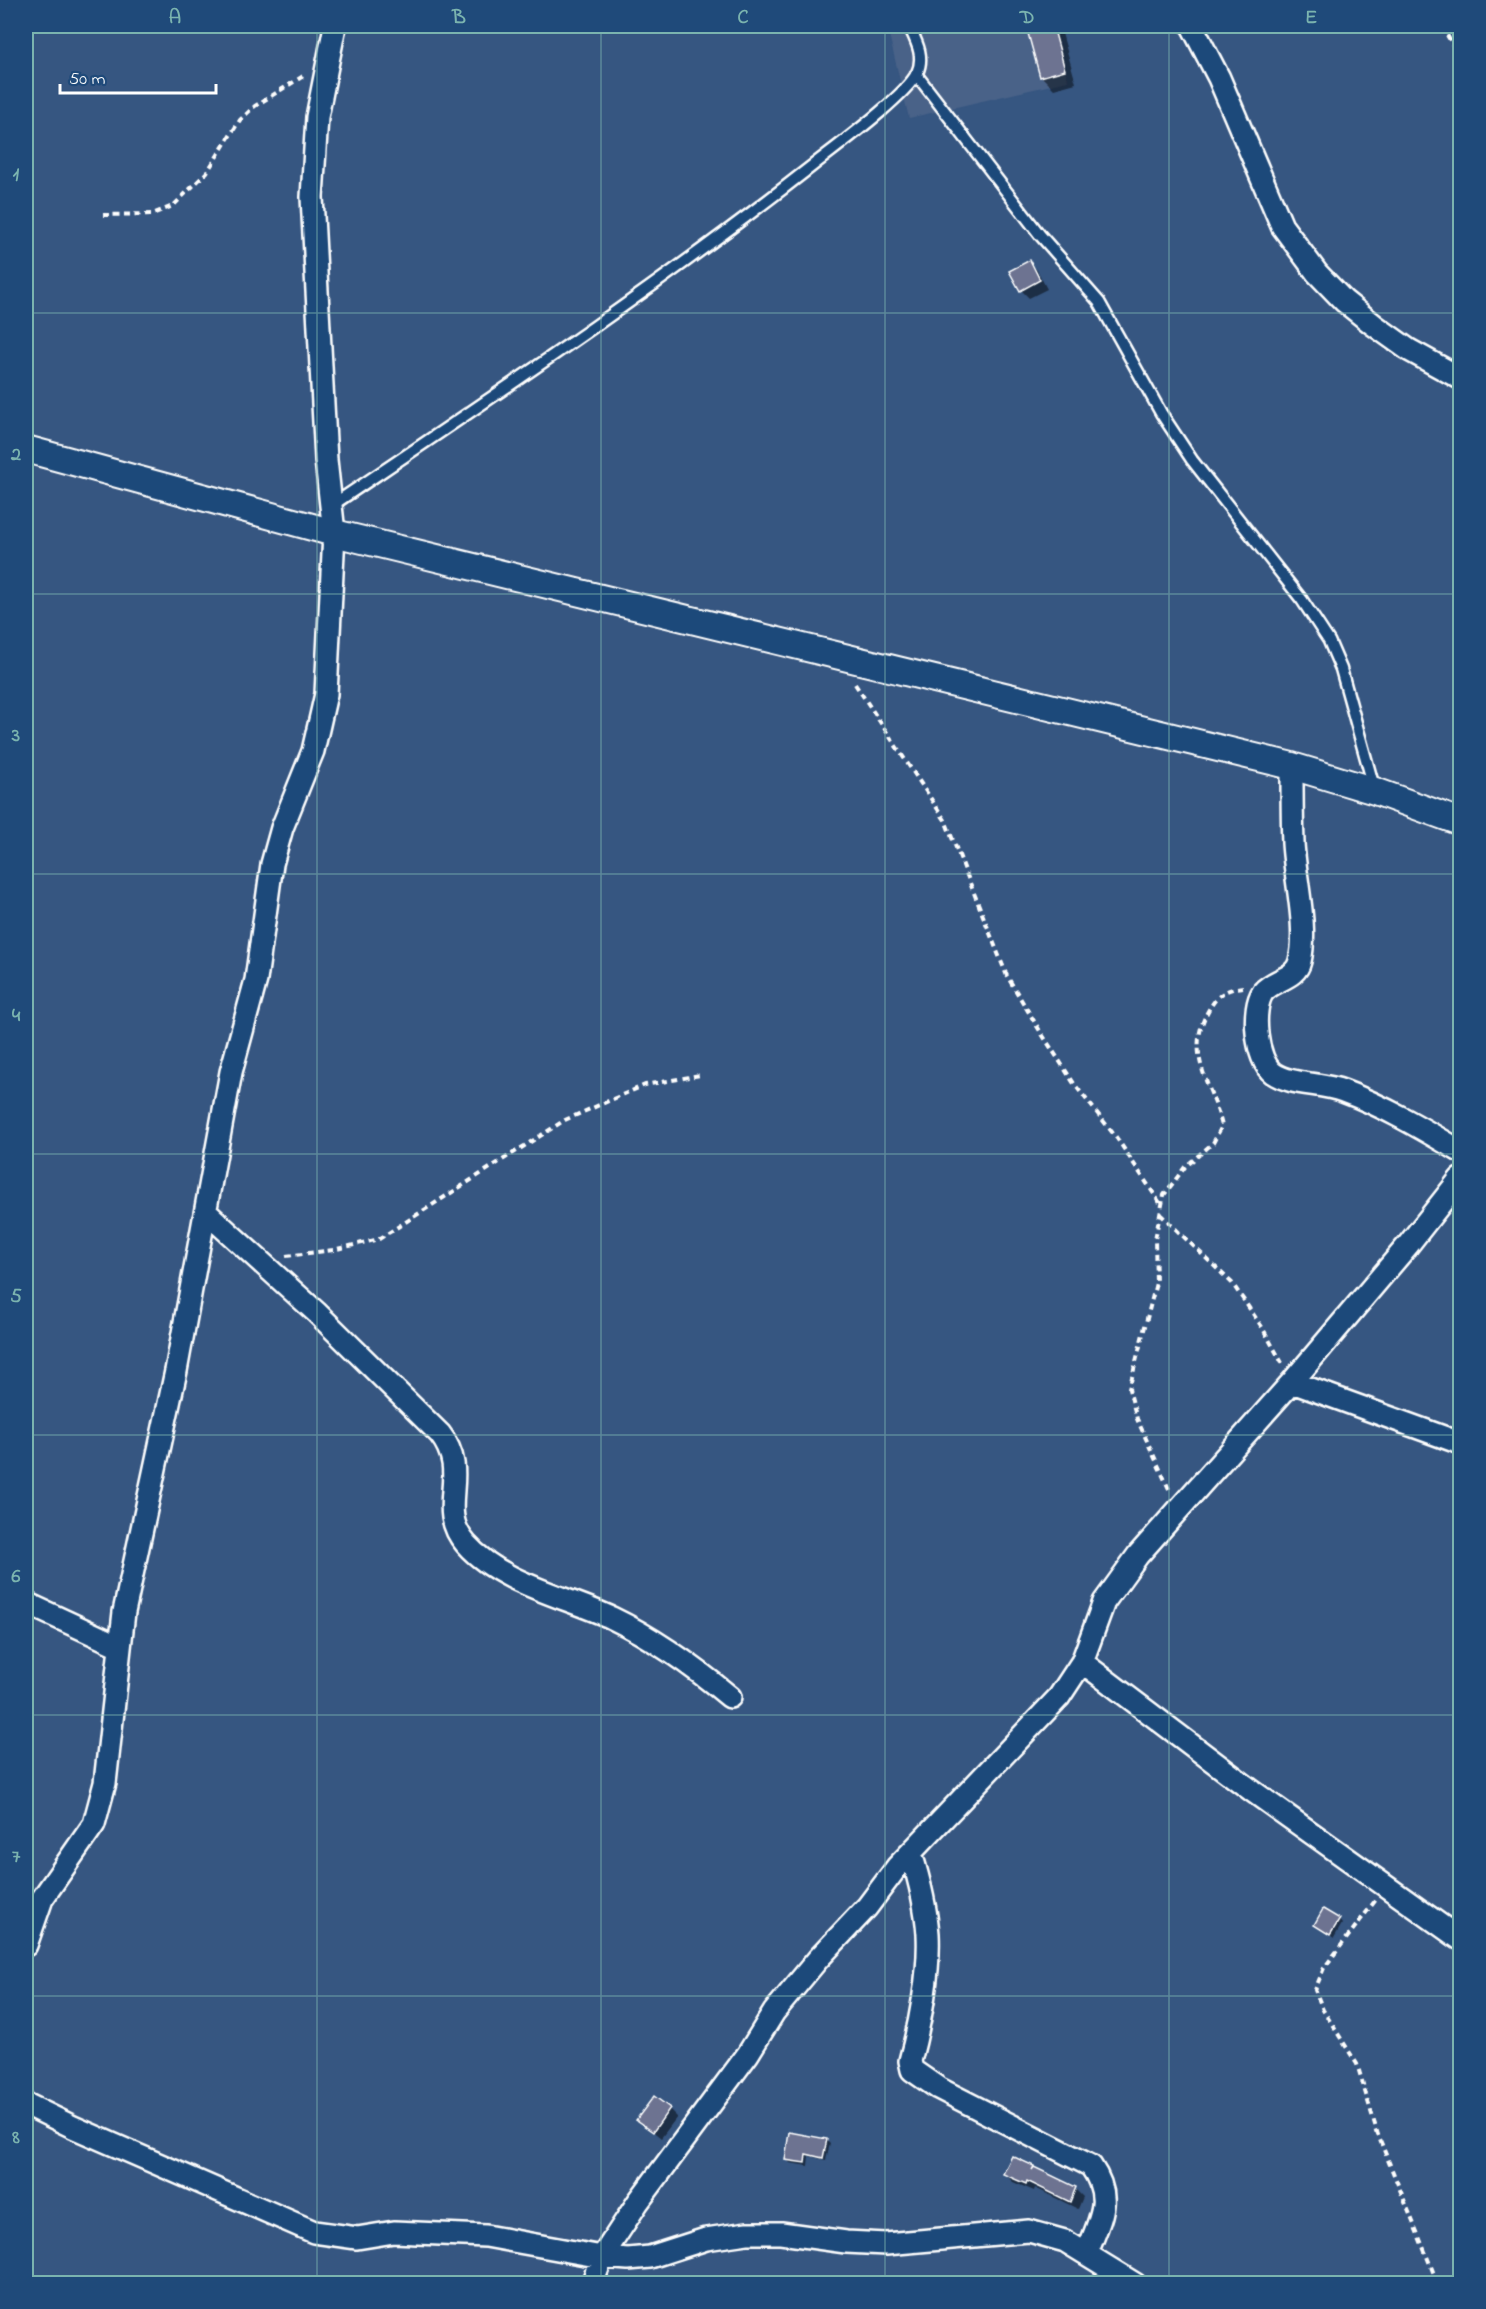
<svg xmlns="http://www.w3.org/2000/svg" width="1486" height="2309" font-family="'Indie Flower',sans-serif">
<style>
.built{fill:#4a6288}
.shadow{fill:#0007}
.building{fill:#6d7391;stroke:#fff;stroke-width:1.5}
.lines{fill:none;stroke-linecap:round;stroke-linejoin:round}
.service-casing{stroke:#fff;stroke-width:15}
.minor-casing{stroke:#fff;stroke-width:26}
.tertiary-casing{stroke:#fff;stroke-width:30}
.path{stroke:#fff;stroke-width:4;stroke-dasharray:6 4.5;stroke-linecap:butt}
.service{stroke:#1f4a7a;stroke-width:10}
.minor{stroke:#1f4a7a;stroke-width:21}
.tertiary{stroke:#1f4a7a;stroke-width:26}
.grid{fill:none;stroke:#7bb4af;stroke-width:1.5;stroke-opacity:0.55}
.neatline{fill:none;stroke:#7bb4af;stroke-width:2}
.grid-label{font-size:20px;text-anchor:middle;font-weight:bold;fill:#7bb4af}
</style>
<rect width="100%" height="100%" fill="#365681"/>
<filter id="ink" filterUnits="userSpaceOnUse"><feTurbulence type="fractalNoise" baseFrequency=".0167" numOctaves="2"/><feDisplacementMap in="SourceGraphic" scale="12" xChannelSelector="R" yChannelSelector="G"/><feConvolveMatrix kernelMatrix="1 2 1 2 8 2 1 2 1" color-interpolation-filters="sRGB"/></filter>
<g filter="url(#ink)">
<!-- built -->
<path class="built" d="M887,26H1055L1068,81L909,118Z"/>
<!-- shadow -->
<path class="shadow" d="M1028,26H1060L1076,83L1054,89L1041,76Z
M1029,262L1037,270L1047,289L1029,298L1021,290Z
M1339,1920L1342,1924L1334,1938L1315,1925Z
M669,2109L677,2117L661,2138L638,2119Z
M826,2140L830,2144L826,2160L809,2156L808,2166L790,2163L786,2159Z
M1033,2167L1075,2189L1083,2197L1078,2209L1035,2188L1034,2191L1013,2182L1005,2174Z"/>
<!-- building -->
<path class="building" d="M1026,26H1053L1065,70L1040,77Z
M1030,260L1040,280L1020,291L1009,271Z
M1323,1909L1340,1919L1330,1935L1314,1925Z
M654,2096L670,2108L653,2132L636,2120Z
M789,2132L827,2139L823,2158L806,2154L805,2163L785,2160Z
M1012,2156L1034,2166L1032,2170L1034,2167L1076,2187L1070,2202L1027,2181L1026,2184L1003,2174Z"/>
<g class="lines">
<!-- service casing -->
<g class="service-casing">
<path id="service" d="M916,74L1040,235L1099,302L1161,413L1192,460L1302,600L1329,641L1341,669L1375,791
M331,506C494,396 658,287 812,166C836,147 905,97 917,73C925,56 916,41 909,26"/>
</g>
<!-- minor casing -->
<g class="minor-casing">
<path id="minor" d="M1192,26L1219,78L1282,226L1317,273L1344,301L1374,325L1409,350L1460,378
M1292,766C1292,792 1292,818 1293,843C1295,879 1308,927 1300,961C1296,979 1274,979 1263,992C1251,1009 1256,1060 1273,1073C1290,1085 1322,1083 1343,1091C1384,1106 1423,1129 1460,1151
M206,1212L316,1312L440,1434C472,1475 434,1507 466,1544C500,1583 567,1597 612,1618C656,1639 693,1666 730,1697
M1292,1382L1460,1443
M26,1603L119,1646
M1082,1662L1251,1790L1460,1939
M911,1853C919,1879 926,1906 928,1934C930,1972 920,2024 910,2061L912,2070L938,2088L1091,2166C1114,2199 1100,2218 1087,2253
M26,1945L42,1899L94,1824L105,1783L124,1612L176,1371L231,1072L256,980L272,864L282,828L313,751L326,694L334,533L326,460L312,197L317,117L335,26
M26,2104L73,2127L314,2232L357,2238L394,2232L486,2236L602,2257L628,2259L650,2257L706,2239L747,2233H781L846,2242L886,2244L1029,2231L1065,2241L1135,2284
M592,2284L602,2257L638,2202L748,2054L774,2012L818,1959L867,1907L897,1867L1059,1697L1082,1662L1104,1602L1138,1555L1292,1382L1408,1245L1460,1179"/>
</g>
<!-- tertiary casing -->
<g class="tertiary-casing">
<path id="tertiary" d="M26,449L334,533L1292,766L1375,791L1460,822"/>
</g>
<!-- path -->
<path class="path" d="M1442,26L1460,58
M103,215L152,214L173,206L207,172L240,120L255,106L305,75
M855,684L945,820L1007,976L1040,1031L1075,1085L1116,1137L1162,1206
M1160,1214L1232,1283L1262,1327L1282,1363
M286,1256L333,1250L379,1239L565,1120L645,1085L700,1075
M1169,1489L1137,1419L1129,1389L1156,1283L1155,1239L1164,1195L1185,1167L1213,1143L1222,1126C1212,1084 1184,1055 1208,1011C1217,995 1225,989 1243,987
M1375,1901L1324,1968L1315,1990L1323,2010L1357,2064L1378,2135L1438,2284
M1460,2284V2282"/>
<!-- service -->
<use href="#service" class="service"/>
<!-- minor -->
<use href="#minor" class="minor"/>
<!-- tertiary -->
<use href="#tertiary" class="tertiary"/>
</g>
</g>
<!-- grid -->
<path class="grid" d="M317,26V2284M601,26V2284M885,26V2284M1169,26V2284M26,313H1460M26,594H1460M26,874H1460M26,1154H1460M26,1435H1460M26,1715H1460M26,1996H1460"/>
<!-- margin -->
<rect width="1486" height="2309" fill="none" stroke="#1f4a7a" stroke-width="66"/>
<!-- scale -->
<path d="M60 84v9h156v-9" fill="none" stroke="#ffffff" stroke-width="3"/>
<text x="69" y="84" font-size="18" fill="#ffffff" stroke="#1f4a7a" stroke-width="4.5" paint-order="stroke">50 m</text>
<rect x="33" y="33" width="1420" height="2243" class="neatline"/>
<g class="grid-label">
<text x="175" y="23">A</text>
<text x="459" y="23">B</text>
<text x="743" y="23">C</text>
<text x="1027" y="23">D</text>
<text x="1311" y="23">E</text>
<text x="16" y="180">1</text>
<text x="16" y="460">2</text>
<text x="16" y="741">3</text>
<text x="16" y="1021">4</text>
<text x="16" y="1302">5</text>
<text x="16" y="1582">6</text>
<text x="16" y="1862">7</text>
<text x="16" y="2143">8</text>
</g>
</svg>
